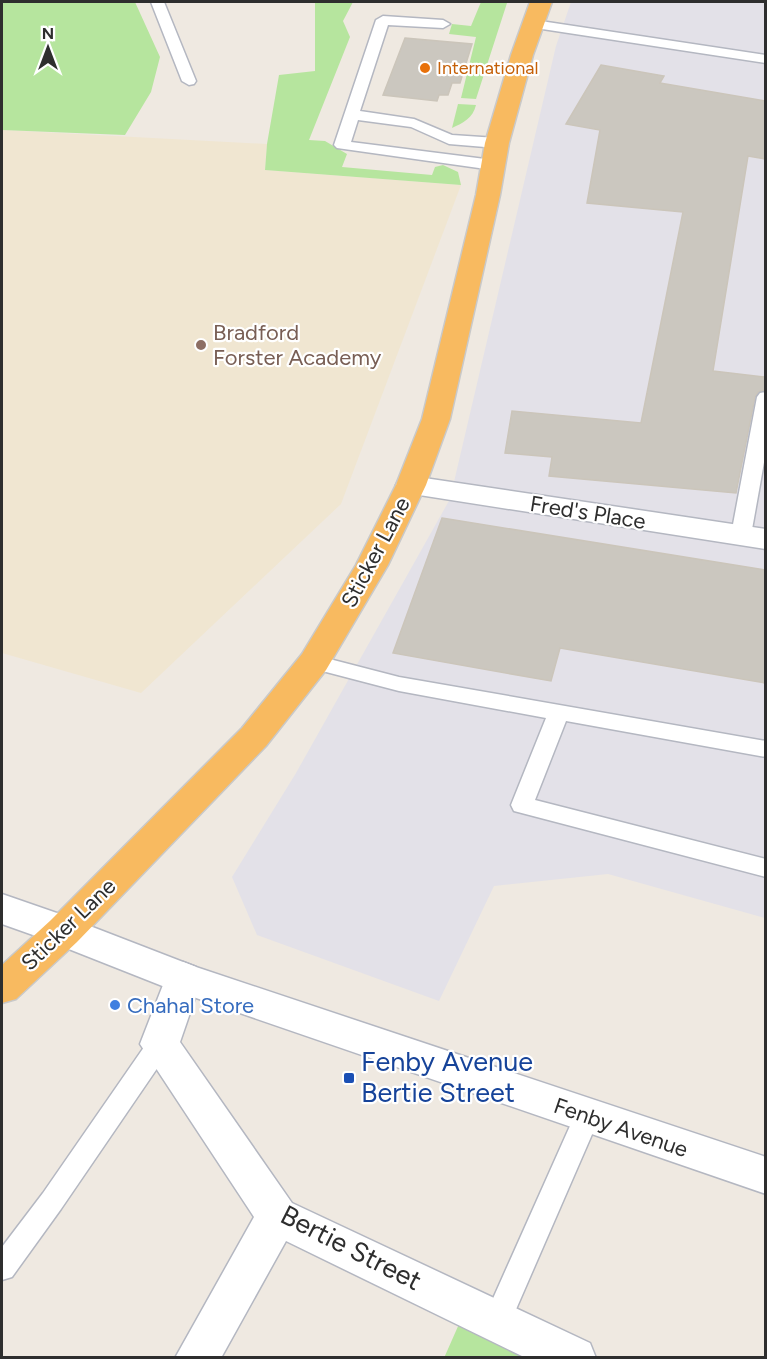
<svg xmlns="http://www.w3.org/2000/svg" width="767" height="1359" font-family="Figtree,sans-serif">
<style>
.industrial{fill:#e3e1e8}
.education{fill:#f0e6d1}
.green{fill:#b6e59e}
.building{fill:#cbc7bf;stroke:#cbc5ba;stroke-width:1.5}
.lines{fill:none;stroke-linecap:round;stroke-linejoin:round}
.service-casing{stroke:#b4b7c1;stroke-width:3}
.minor-casing{stroke:#b4b7c1;stroke-width:3}
.tertiary-casing{stroke:#b4b7c1;stroke-width:3}
.trunk-casing{stroke:#c9c9c9;stroke-width:3}
.service{fill:#fff;fill-rule:evenodd}
.minor{fill:#fff;fill-rule:evenodd}
.tertiary{fill:#fff;fill-rule:evenodd}
.trunk{fill:#f8ba60;fill-rule:evenodd}
.food-dot{fill:#e8710a;stroke:#fff;stroke-width:2}
.education-dot{fill:#8d6e63;stroke:#fff;stroke-width:2}
.shop-dot{fill:#3f7fe0;stroke:#fff;stroke-width:2}
.transit-dot{fill:#1a4fb4;stroke:#fff;stroke-width:2}
.labels{text-anchor:middle;stroke-width:4.5;stroke-linejoin:round;paint-order:stroke}
.far-food-label{font-size:18px;fill:#c56008;stroke:#fff;text-anchor:start}
.education-label{font-size:22px;fill:#785e54;stroke:#fff;text-anchor:start}
.street-label{font-size:22px;fill:#2e2e2e;stroke:#fff}
.shop-label{font-size:22px;fill:#366cbe;stroke:#fff;text-anchor:start}
.near-transit-label{font-size:27px;fill:#164399;stroke:#fff;text-anchor:start}
.near-street-label{font-size:27px;fill:#2e2e2e;stroke:#fff}
</style>
<rect width="100%" height="100%" fill="#efe9e1"/>
<!-- industrial -->
<path class="industrial" d="M571,2H765V918L608,874L494,886L439,1001L257,935L232,877L296,773L450,499L556,46Z"/>
<!-- education -->
<path class="education" d="M2,130L267,144L265,170L461,185L341,504L141,693L2,653Z"/>
<!-- green -->
<path class="green" d="M2,2H135L160,57L151,92L125,135L2,130Z
M315,2H353L343,21L350,37L309,140L325,141L347,154L342,167L432,175L435,167L443,165L458,172L461,185L265,170L267,144L279,75L315,71Z
M481,2L507,3L476,99L461,98L476,37L449,34L452,24L471,26Z
M458,104L476,105C473,118 463,123 452,128Z
M467,1306L574,1358H444Z"/>
<!-- building -->
<path class="building" d="M405,38L472,44L460,83H452L448,95H439L437,101L383,95Z
M601,65L664,76L660,83L765,101V159L748,156L713,371L765,377V390L758,392L755,397L736,493L549,476L552,457L505,453L512,411L641,423L683,212L587,203L600,130L566,124Z
M442,518L765,570V683L560,648L551,681L393,653Z"/>
<g class="lines">
<!-- service casing -->
<g class="service-casing">
<path id="service" d="M151,2H164L196,81L194,84L189,85L182,81Z
M383,16L443,20L450,24L443,28L388,25L360,111L414,119L452,135L497,138L505,143L497,148L449,144L411,127L358,120L351,142L493,160L501,165L498,168L493,170L337,148L334,145L376,20Z
M534,20L766,55V63L529,27L527,24Z
M766,392V451L751,535L748,539L741,541L734,539L731,535L757,397L760,393Z
M314,655L399,677L766,741V757L566,721L535,800L766,859V877L514,811L511,805L546,718L399,691L307,667L304,662L307,657Z
M160,1034L169,1037L172,1044L169,1051L61,1209L12,1277L2,1280V1247L43,1193L151,1037Z
M587,1105L596,1108L600,1116L507,1330L497,1334L487,1330L483,1321L487,1312L578,1108Z"/>
</g>
<!-- minor casing -->
<g class="minor-casing">
<path id="minor" d="M411,476L766,529V549L400,492L396,485L400,478Z
M2,894L77,920L83,931L77,942L64,946L2,924Z
M183,962L196,967L202,978L180,1042L292,1203L590,1343L596,1358H526L286,1241L221,1358H175L254,1217L140,1044L170,967Z"/>
</g>
<!-- tertiary casing -->
<g class="tertiary-casing">
<path id="tertiary" d="M64,916L196,967L766,1157V1194L170,989L51,942L45,931L51,920Z"/>
</g>
<!-- trunk casing -->
<g class="trunk-casing">
<path id="trunk" d="M530,2H552L533,55L509,143L500,195L450,419L426,485L388,565L326,670L266,746L77,942L16,999L2,1003V965L51,920L242,728L302,654L356,565L396,485L422,419L476,195L485,143L511,55Z"/>
</g>
<!-- service -->
<use href="#service" class="service"/>
<!-- minor -->
<use href="#minor" class="minor"/>
<!-- tertiary -->
<use href="#tertiary" class="tertiary"/>
<!-- trunk -->
<use href="#trunk" class="trunk"/>
</g>
<!-- markers -->
<circle class="food-dot" cx="425" cy="68" r="6"/>
<circle class="education-dot" cx="201" cy="345" r="6"/>
<circle class="shop-dot" cx="115" cy="1005" r="6"/>
<rect class="transit-dot" x="343" y="1072" width="12" height="12" rx="3"/>
<g class="labels">
<!-- far-food labels -->
<g class="far-food-label">
<text x="437" y="74">International</text>
</g>
<!-- education labels -->
<g class="education-label">
<text x="213" y="340">Bradford<tspan x="213" dy="25">Forster Academy</tspan></text>
</g>
<!-- street labels -->
<g class="street-label">
<text transform="translate(588 512) rotate(9)" y="8">Fred's Place</text>
<text transform="translate(375 552) rotate(-62)" y="8">Sticker Lane</text>
<text transform="translate(68 924) rotate(-44)" y="8">Sticker Lane</text>
<text transform="translate(621 1127) rotate(19)" y="8">Fenby Avenue</text>
</g>
<!-- shop labels -->
<g class="shop-label">
<text x="127" y="1013">Chahal Store</text>
</g>
<!-- near-transit labels -->
<g class="near-transit-label">
<text x="361" y="1071">Fenby Avenue<tspan x="361" dy="31">Bertie Street</tspan></text>
</g>
<!-- near-street labels -->
<g class="near-street-label">
<text transform="translate(351 1248) rotate(27)" y="9">Bertie Street</text>
</g>
</g>
<!-- border -->
<rect width="767" height="1359" fill="none" stroke="#2e2e2e" stroke-width="6"/>
<!-- north arrow -->
<g transform="translate(48 48)" stroke="#ffffff" stroke-width="4.5" paint-order="stroke">
<path d="M0-4.5L10 22L0 15L-10 22Z" fill="#2e2e2e"/>
<text y="-9" font-size="16" font-weight="bold" text-anchor="middle" fill="#2e2e2e">N</text>
</g>
</svg>
